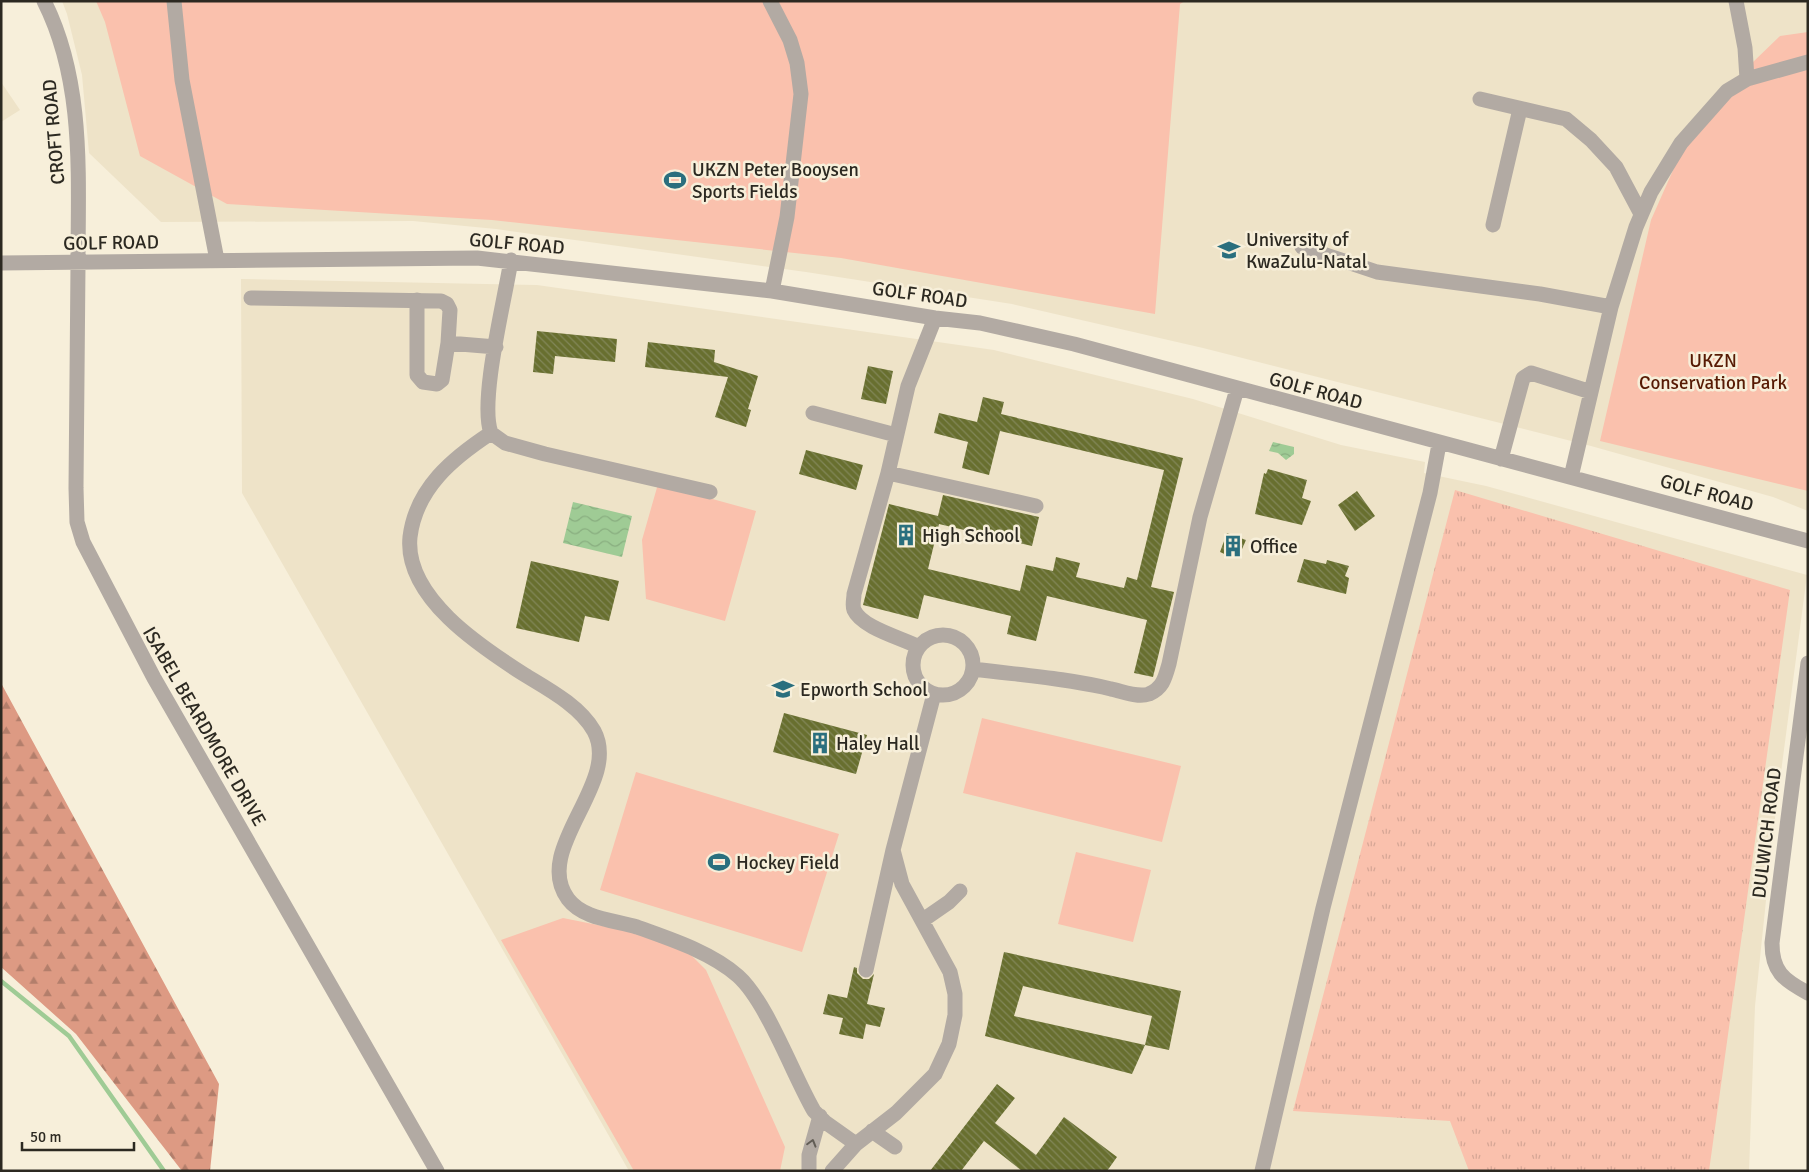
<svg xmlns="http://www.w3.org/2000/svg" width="1809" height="1172" font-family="Signika,sans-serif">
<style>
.built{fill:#eee3c8}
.grass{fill:url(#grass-tufts)}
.forest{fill:url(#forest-firs)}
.park{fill:#fac1ad}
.water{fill:url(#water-waves)}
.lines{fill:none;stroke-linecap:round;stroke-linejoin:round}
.stream{stroke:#9fcb95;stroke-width:4.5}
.building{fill:url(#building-back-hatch);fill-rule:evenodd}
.minor{stroke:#b2aaa3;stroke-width:15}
.oneway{stroke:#625d55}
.labels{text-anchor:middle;stroke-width:5;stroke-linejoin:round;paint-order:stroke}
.street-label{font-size:19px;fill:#2c2921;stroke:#f7efda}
.poi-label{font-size:19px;fill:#2c2921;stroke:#f7efda;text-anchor:start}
.park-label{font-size:19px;fill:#571b04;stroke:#f7efda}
</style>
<defs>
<pattern id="grass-tufts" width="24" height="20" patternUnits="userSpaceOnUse" patternTransform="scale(1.25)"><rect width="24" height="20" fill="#fac1ad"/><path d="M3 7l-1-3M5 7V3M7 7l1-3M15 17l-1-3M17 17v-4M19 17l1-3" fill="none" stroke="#d6a695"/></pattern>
<pattern id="forest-firs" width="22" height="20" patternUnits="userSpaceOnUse" patternTransform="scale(1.25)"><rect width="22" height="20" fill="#dd9a83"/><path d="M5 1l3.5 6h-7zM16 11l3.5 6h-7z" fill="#b37e6b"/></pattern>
<pattern id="water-waves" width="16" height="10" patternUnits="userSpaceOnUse" patternTransform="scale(1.25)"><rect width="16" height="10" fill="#9fcb95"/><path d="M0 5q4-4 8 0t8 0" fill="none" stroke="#89ae80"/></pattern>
<pattern id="building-back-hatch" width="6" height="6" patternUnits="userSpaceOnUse" patternTransform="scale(1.25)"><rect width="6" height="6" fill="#686f2f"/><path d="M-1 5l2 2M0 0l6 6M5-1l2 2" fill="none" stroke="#828759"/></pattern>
</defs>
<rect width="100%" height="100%" fill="#f7efda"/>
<!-- built -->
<path class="built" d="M62,1H1808V511L1773,497L1591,446L1203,348L1012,304L806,272L496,229L413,221L161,222L89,153L82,75L67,14Z
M1,82L20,110L1,122Z
M241,279L537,285L994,350L1193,399L1341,445L1425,462L1424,473L1486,486L1807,575L1773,833L1755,1006L1749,1171H629L242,493Z"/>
<!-- grass -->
<path class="grass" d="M1455,490L1790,590L1709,1171H1469L1450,1121L1293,1111Z"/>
<!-- forest -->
<path class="forest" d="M1,683L219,1084L210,1171H182L76,1034L1,967Z"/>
<!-- park -->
<path class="park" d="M96,1H1185L1180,4L1155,314L841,258L492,220L227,204L140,156L105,22Z
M1808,32V491L1600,441L1651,220L1697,116L1780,36Z
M658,484L756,511L725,621L646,599L642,540Z
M982,718L1181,766L1162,842L963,793Z
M636,772L839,834L802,952L600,890Z
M1076,852L1151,870L1133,942L1058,924Z
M563,918L677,941L706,970L785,1147L780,1171H634L501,940Z"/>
<!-- water -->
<path class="water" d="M1273,442L1294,447V454L1286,460L1278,453L1269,451Z
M573,502L632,516L622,557L563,543Z"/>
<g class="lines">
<!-- stream -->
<path class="stream" d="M1,981L69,1036L164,1171"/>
</g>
<!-- building -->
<path class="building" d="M537,331L617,339L615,362L555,356L553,374L533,372Z
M648,342L715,350L714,362L758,376L748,409L751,410L746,427L715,417L728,377L645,367Z
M868,366L893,371L886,404L861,399Z
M983,397L1004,402L1001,414L1183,458L1151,587L1174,592L1153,677L1134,673L1147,620L1047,596L1036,641L1007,634L1011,616L924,595L918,619L863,605L889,504L938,516L943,495L1039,517L1032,546L939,524L928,569L1020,591L1026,565L1053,571L1056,557L1080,563L1076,577L1124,588L1127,577L1137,580L1164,470L1000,431L989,475L962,468L968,442L934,433L939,413L977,422Z
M806,450L863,465L856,490L799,474Z
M1268,469L1307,480L1302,498L1311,501L1302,525L1255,514L1264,473L1266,474Z
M1357,491L1375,516L1355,531L1338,505Z
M1227,533L1246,540L1239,556L1235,555L1233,558L1220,552Z
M1304,559L1326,564L1327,560L1349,566L1345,576L1349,578L1346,594L1297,582Z
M531,561L619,581L609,621L585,616L579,642L516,628Z
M784,713L867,735L856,774L773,752Z
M1004,952L1181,991L1169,1050L1145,1045L1132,1074L985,1036ZM1023,986L1152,1016L1145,1045L1014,1016Z
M854,967L857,968V973L863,979H869L874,974L867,1004L885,1008L880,1027L866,1024L863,1039L839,1034L843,1018L823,1014L828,994L847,998Z
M997,1084L1015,1098L995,1123L1036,1155L1064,1117L1117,1157L1107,1171H1022L984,1141L961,1171H930Z"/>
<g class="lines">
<!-- minor -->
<path class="minor" d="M44,1C85,82 78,177 78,265C78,340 77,414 76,488L77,522L83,542L154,678L437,1171
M174,1L182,80L217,260
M770,1L790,40L797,63L801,94L787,217L772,291
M1736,1L1745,48L1747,79
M1480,99L1566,119L1591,140L1616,167L1641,214
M1493,225L1520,109
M1302,247L1377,272L1540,294L1611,307
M511,260C505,299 479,401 491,433L505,443L545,454L710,492
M1,263L477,258L772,291L935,318L980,323L1074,344L1808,541
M251,298L441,301L447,304L450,310L448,343L496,347
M417,300V375L423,382L437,384L442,380L448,343
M813,413L896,435
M491,433C453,458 416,488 410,537C404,597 481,647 525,675C548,689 580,706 594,731C622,783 531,849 568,899C583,919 614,920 637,927C670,939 711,952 738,976C767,1002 793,1075 814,1111L825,1122L856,1144
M1501,459L1523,378L1531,373L1591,392
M888,473L1036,506
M1571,477L1611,307L1636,227L1651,192L1681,143L1727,91L1747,79L1808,62
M913 665a30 30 0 1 1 60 0a30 30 0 1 1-60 0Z
M919,647C902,638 862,628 854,610C852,605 854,599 854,594L888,473L908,386L935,318
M1808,663L1772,943C1772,971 1783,980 1808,993
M974,669C1019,675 1066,678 1111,689C1122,691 1137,698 1149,694C1163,688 1165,678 1169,664L1200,517L1237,389
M923,920L949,902L960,891
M866,970L893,850L934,694
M872,1131L895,1147
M809,1171V1155L820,1116
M832,1171L856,1144L896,1113L935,1074L949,1044L955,1015V994L950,972L902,884L893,850
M1262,1171L1323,908L1430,493L1439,444"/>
</g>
<!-- one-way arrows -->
<defs><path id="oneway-chevron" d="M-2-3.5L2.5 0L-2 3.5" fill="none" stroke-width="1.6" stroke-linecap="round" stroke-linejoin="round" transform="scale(1.25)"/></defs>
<use class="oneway" href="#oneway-chevron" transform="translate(812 1143) rotate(-74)"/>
<!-- icons -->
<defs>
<g id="stadium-bare" transform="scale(1.725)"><path d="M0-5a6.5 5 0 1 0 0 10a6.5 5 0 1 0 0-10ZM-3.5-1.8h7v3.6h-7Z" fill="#2a6f7e" stroke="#f7efda" stroke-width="2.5" paint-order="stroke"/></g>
<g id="university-bare" transform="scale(1.725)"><path d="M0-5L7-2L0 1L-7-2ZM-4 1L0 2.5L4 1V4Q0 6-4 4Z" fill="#2a6f7e" stroke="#f7efda" stroke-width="2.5" paint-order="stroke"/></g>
<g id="building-bare" transform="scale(1.725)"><path d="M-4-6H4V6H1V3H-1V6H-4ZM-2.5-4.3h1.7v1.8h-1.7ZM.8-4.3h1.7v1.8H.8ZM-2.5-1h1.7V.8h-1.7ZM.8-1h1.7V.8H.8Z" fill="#2a6f7e" stroke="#f7efda" stroke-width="2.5" paint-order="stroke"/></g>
<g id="school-bare" transform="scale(1.725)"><path d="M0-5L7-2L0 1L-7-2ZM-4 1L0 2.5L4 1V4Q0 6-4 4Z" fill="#2a6f7e" stroke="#f7efda" stroke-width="2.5" paint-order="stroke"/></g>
</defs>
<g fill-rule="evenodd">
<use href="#stadium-bare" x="675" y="180"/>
<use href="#university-bare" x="1229" y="250"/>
<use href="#building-bare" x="906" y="535"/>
<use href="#building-bare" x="1233" y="546"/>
<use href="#school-bare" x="783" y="689"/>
<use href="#building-bare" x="820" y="743"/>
<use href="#stadium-bare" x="719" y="862"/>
</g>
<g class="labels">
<!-- street labels -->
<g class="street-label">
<text transform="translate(53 132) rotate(-95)" y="7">CROFT ROAD</text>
<text transform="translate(111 242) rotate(-1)" y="7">GOLF ROAD</text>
<text transform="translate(517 243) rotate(5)" y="7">GOLF ROAD</text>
<text transform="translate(920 294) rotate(8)" y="7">GOLF ROAD</text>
<text transform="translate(1316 390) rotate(15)" y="7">GOLF ROAD</text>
<text transform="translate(1707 492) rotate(15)" y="7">GOLF ROAD</text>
<text transform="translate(205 726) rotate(60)" y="7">ISABEL BEARDMORE DRIVE</text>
<text transform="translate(1766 833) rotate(-83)" y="7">DULWICH ROAD</text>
</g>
<!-- poi labels -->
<g class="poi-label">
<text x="692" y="176">UKZN Peter Booysen<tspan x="692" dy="22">Sports Fields</tspan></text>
<text x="1246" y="246">University of<tspan x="1246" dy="22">KwaZulu-Natal</tspan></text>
<text x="922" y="542">High School</text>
<text x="1250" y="553">Office</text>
<text x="800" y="696">Epworth School</text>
<text x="836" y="750">Haley Hall</text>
<text x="736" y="869">Hockey Field</text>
</g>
<!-- park labels -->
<g class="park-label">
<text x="1713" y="367">UKZN<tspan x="1713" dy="22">Conservation Park</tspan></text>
</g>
</g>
<!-- border -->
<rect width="1809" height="1172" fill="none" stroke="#2c2921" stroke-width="5"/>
<!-- scale -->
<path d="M22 1142v8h112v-8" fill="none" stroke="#2c2921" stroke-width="2.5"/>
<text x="30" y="1142" font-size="15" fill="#2c2921" stroke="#f7efda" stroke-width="4" paint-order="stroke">50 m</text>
</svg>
